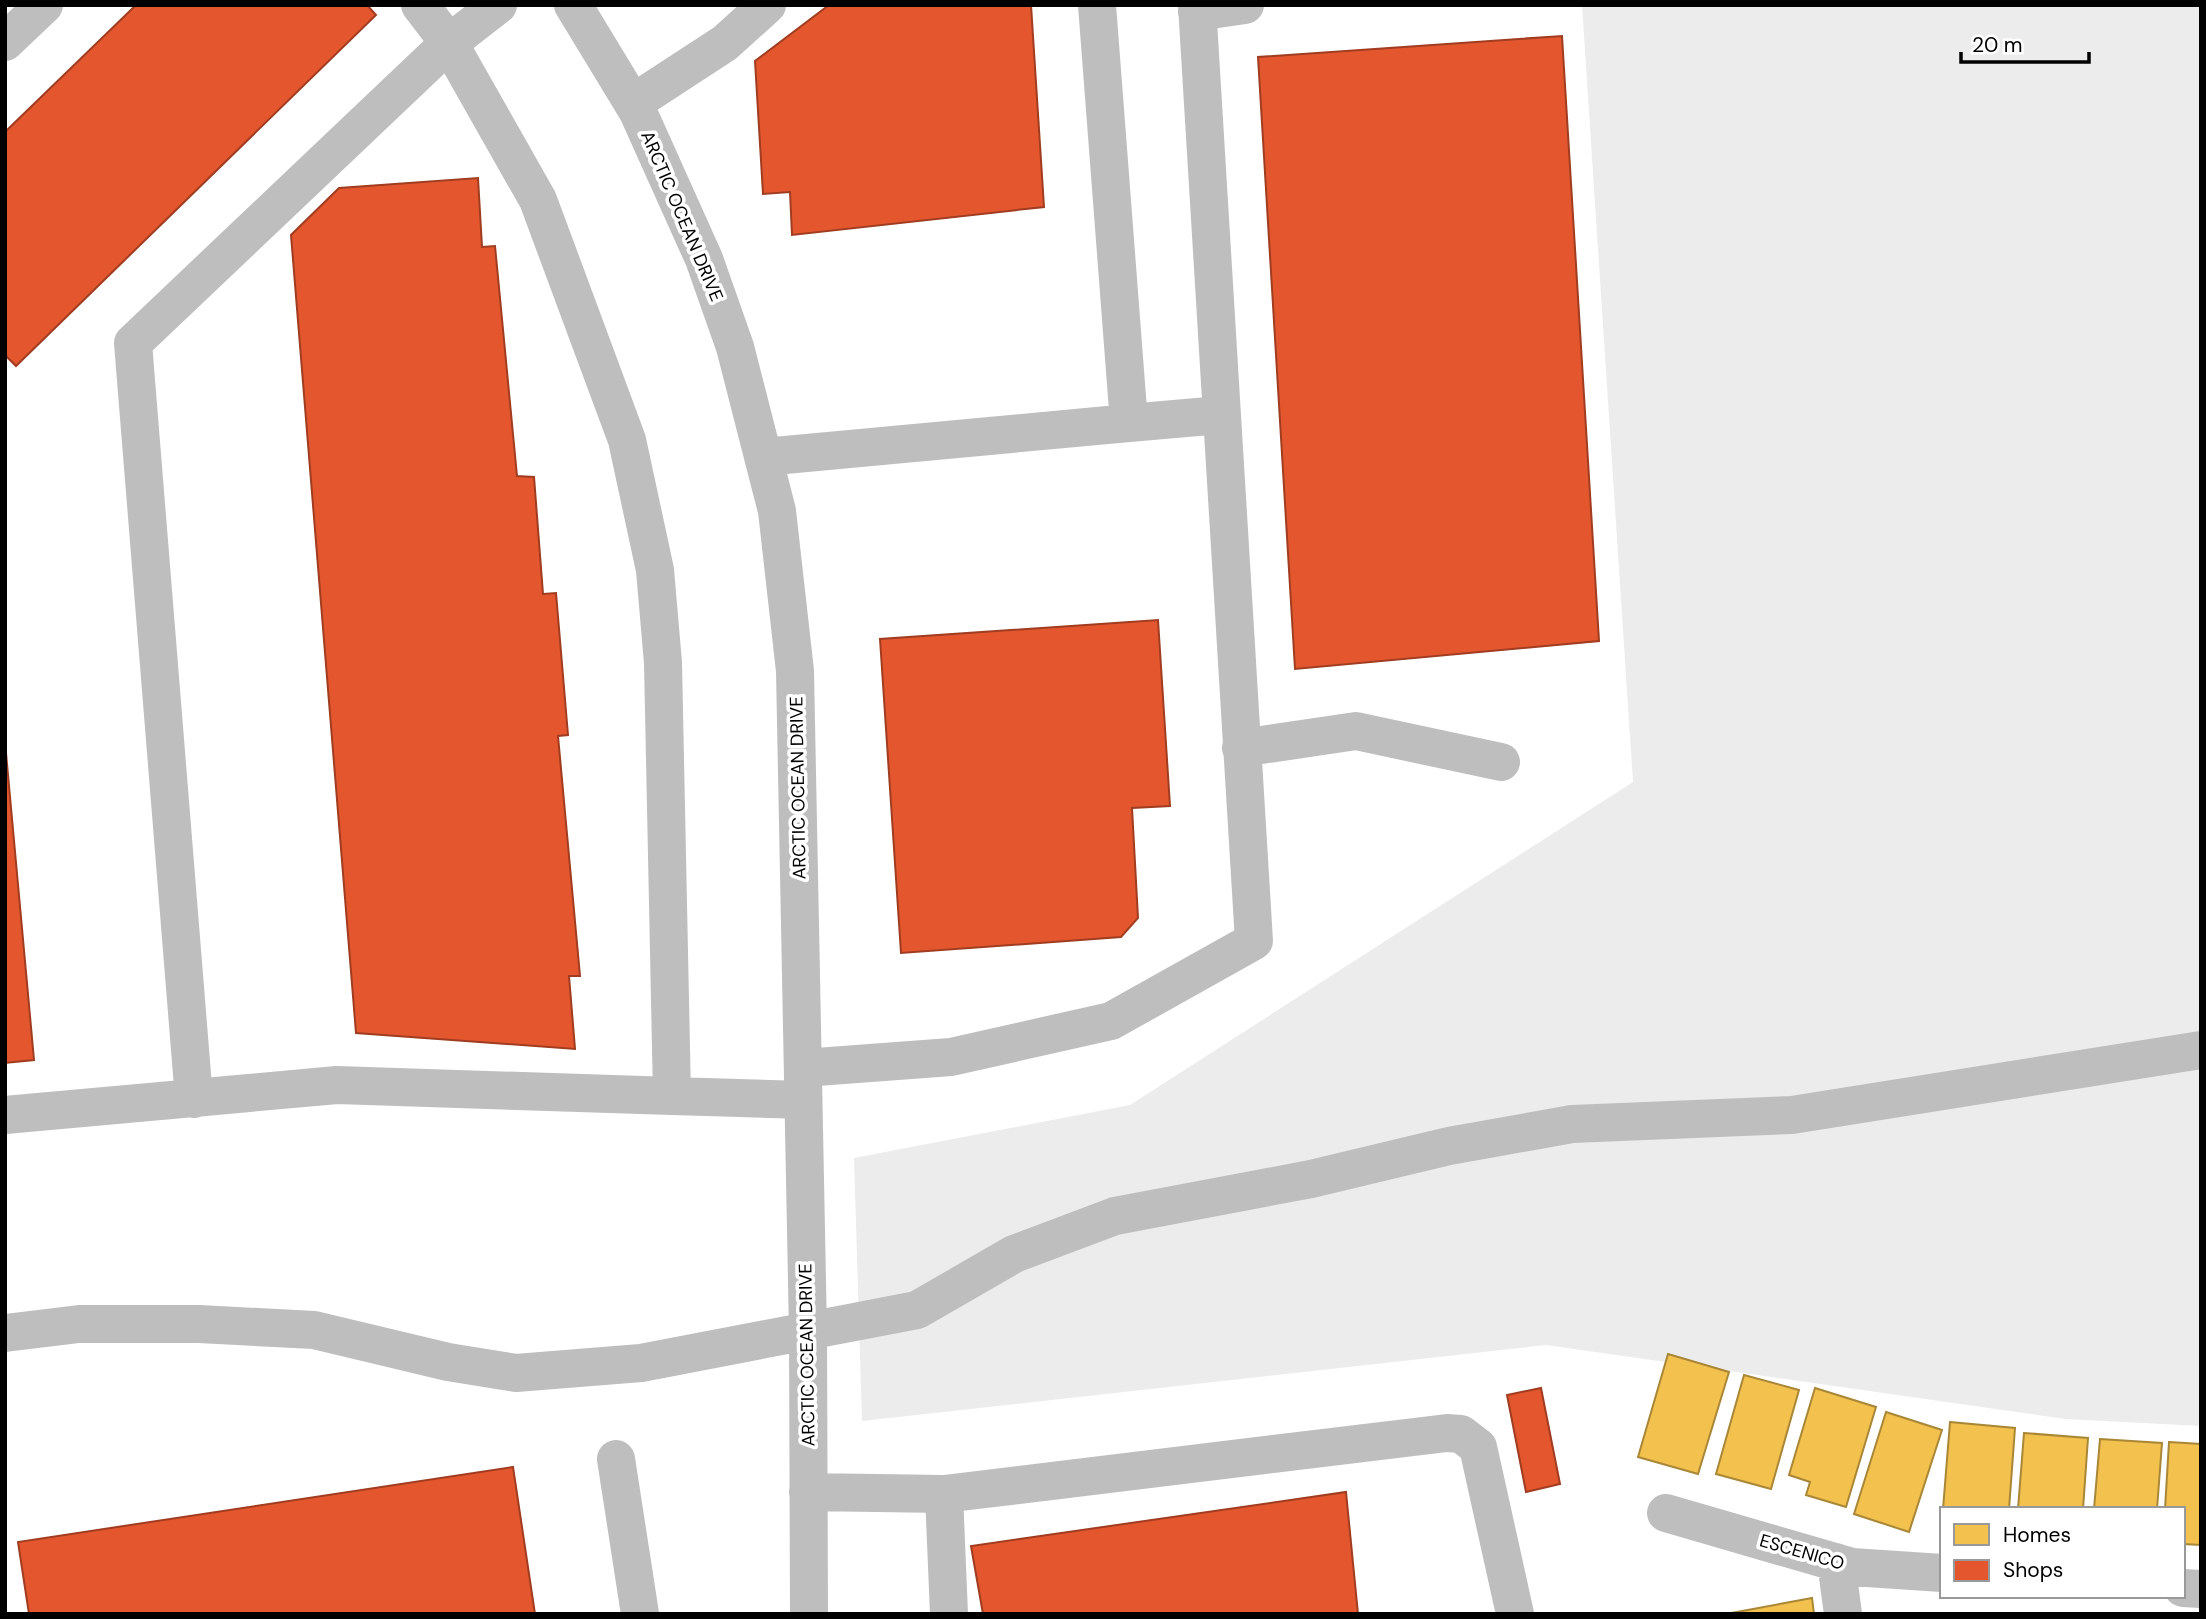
<svg xmlns="http://www.w3.org/2000/svg" width="2206" height="1619" font-family="'DM Sans',sans-serif">
<style>
.green{fill:#ececec}
.homes{fill:#f2c14e;stroke:#a98737;stroke-width:2}
.shops{fill:#e4572e;stroke:#a03d20;stroke-width:2}
.lines{fill:none;stroke-linecap:round;stroke-linejoin:round}
.minor{stroke:#bebebe;stroke-width:38}
.labels{text-anchor:middle;stroke-width:7;stroke-linejoin:round;paint-order:stroke}
.street-label{font-size:18px;fill:#000;stroke:#fff}
</style>
<rect width="100%" height="100%" fill="#fff"/>
<!-- green -->
<path class="green" d="M1582,5H2201V1426L2065,1419L1546,1345L862,1421L854,1158L1130,1105L1633,782Z"/>
<!-- homes -->
<path class="homes" d="M1668,1354L1729,1372L1698,1474L1638,1457Z
M1744,1375L1799,1390L1771,1489L1716,1474Z
M1815,1388L1876,1407L1846,1507L1806,1495L1810,1482L1789,1475Z
M1886,1412L1942,1430L1909,1532L1854,1514Z
M1950,1422L2015,1428L2009,1509H1943Z
M2024,1433L2088,1438L2083,1509H2018Z
M2100,1439L2162,1443L2157,1509H2094Z
M2169,1442L2201,1444V1545L2183,1544V1509H2165Z
M1812,1598L1814,1614H1726Z"/>
<!-- shops -->
<path class="shops" d="M136,5H367L376,15L16,366L5,355V132Z
M829,5H1031L1044,207L792,235L790,192L763,194L755,61Z
M1562,36L1599,641L1295,669L1258,57Z
M478,178L482,247L495,246L517,476L534,477L543,594L556,593L568,735L558,736L580,976H569L575,1049L356,1033L291,235L339,188Z
M1158,620L1170,806L1132,808L1138,918L1121,937L901,953L880,639Z
M5,742L34,1060L5,1063Z
M1541,1388L1560,1484L1526,1492L1507,1395Z
M513,1467L535,1614H29L18,1542Z
M1346,1492L1358,1614H983L971,1546Z"/>
<g class="lines">
<!-- minor -->
<path class="minor" d="M573,5L638,112L704,259L735,347L777,511L795,671L808,1332L809,1614
M1197,12L1245,5
M5,42L44,5
M633,103L725,43L767,5
M1129,423L1220,415
M763,457L1129,423L1097,5
M1241,748L1356,731L1501,762
M803,1068L951,1057L1111,1021L1254,941L1197,5
M672,1096L803,1100
M194,1099L133,343L449,43L498,5
M5,1115L337,1085L672,1096L663,663L655,570L627,440L538,200L449,43L420,5
M5,1333L79,1324H199L314,1330L448,1362L516,1373L641,1363L917,1310L1014,1254L1115,1216L1311,1179L1449,1146L1572,1124L1792,1115L2201,1050
M616,1459L640,1614
M808,1492L944,1494L1447,1433L1461,1434L1478,1447L1515,1614
M944,1494L949,1614
M1666,1513L1852,1567L1942,1573
M1836,1562L1843,1614
M2183,1588L2201,1589"/>
</g>
<g class="labels">
<!-- street labels -->
<g class="street-label">
<text transform="translate(682 216) rotate(67)" y="6">ARCTIC OCEAN DRIVE</text>
<text transform="translate(798 788) rotate(-91)" y="6">ARCTIC OCEAN DRIVE</text>
<text transform="translate(807 1355) rotate(-91)" y="6">ARCTIC OCEAN DRIVE</text>
<text transform="translate(1802 1552) rotate(16)" y="6">ESCENICO</text>
</g>
</g>
<!-- border -->
<rect width="2206" height="1619" fill="none" stroke="#000000" stroke-width="14"/>
<!-- legend -->
<rect x="1940" y="1507" width="245" height="91" fill="#ffffff" stroke="#999999" stroke-width="2"/>
<rect x="1954" y="1524" width="35" height="21" fill="#f2c14e" stroke="#999999" stroke-width="2"/>
<text x="2003" y="1542" font-size="21" fill="#000000">Homes</text>
<rect x="1954" y="1560" width="35" height="21" fill="#e4572e" stroke="#999999" stroke-width="2"/>
<text x="2003" y="1577" font-size="21" fill="#000000">Shops</text>
<!-- scale -->
<path d="M1961 52v10h128v-10" fill="none" stroke="#000000" stroke-width="3.5"/>
<text x="1972" y="52" font-size="21" fill="#000000" stroke="#ffffff" stroke-width="5" paint-order="stroke">20 m</text>
</svg>
